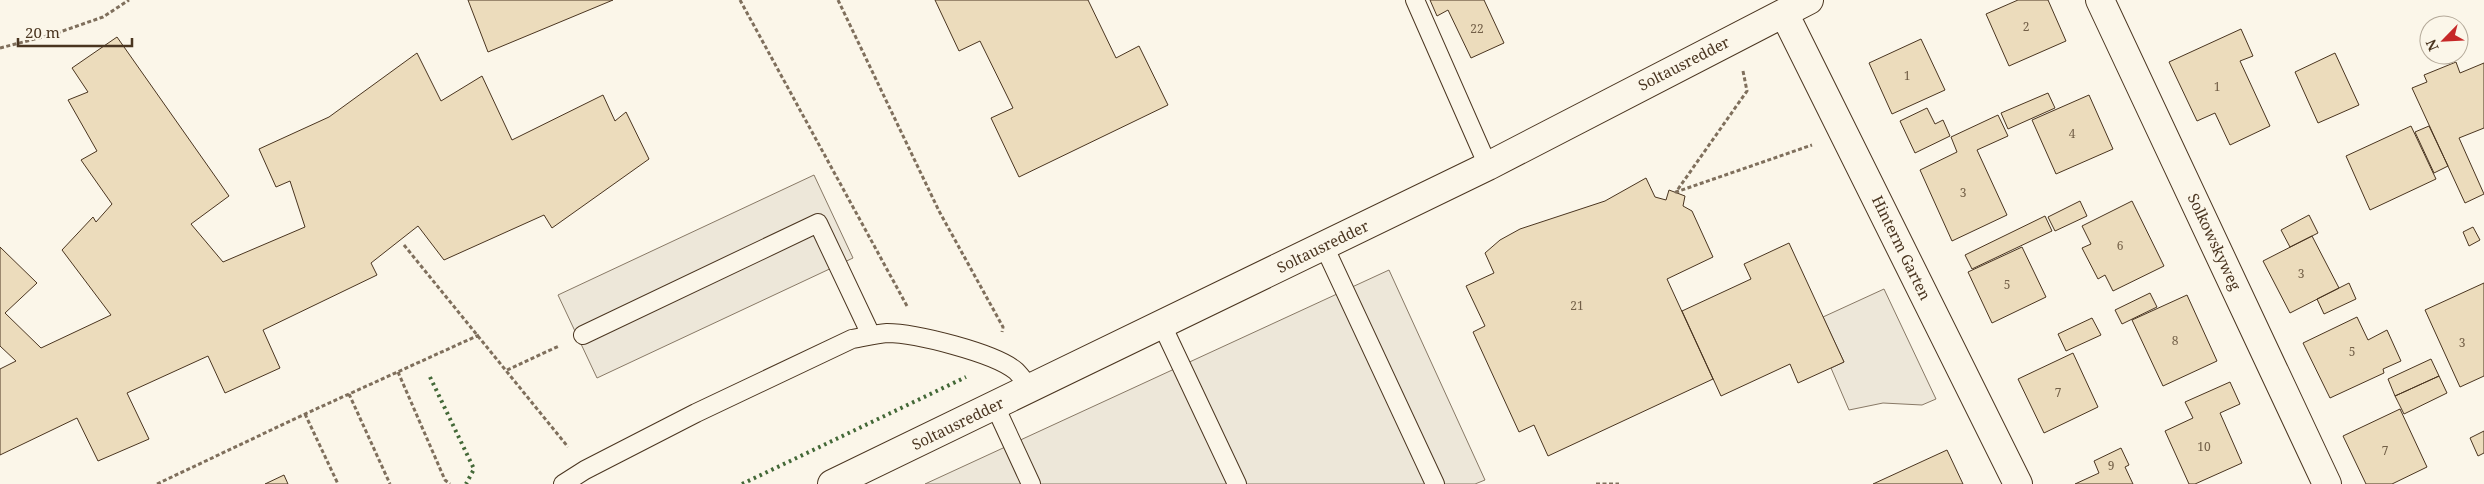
<svg xmlns="http://www.w3.org/2000/svg" width="2484" height="484" font-family="'Noto Serif',serif">
<style>
.parking{fill:#ede7d9;stroke:#887966}
.building{fill:#ecdcbc;stroke:#4a3520}
.lines{fill:none;stroke-linecap:round;stroke-linejoin:round}
.lane-casing{stroke:#4a3520;stroke-width:20}
.street-casing{stroke:#4a3520;stroke-width:30}
.path{stroke:#7f6f5c;stroke-width:3;stroke-dasharray:4 2.5;stroke-linecap:butt}
.lane{stroke:#fbf6e9;stroke-width:18}
.street{stroke:#fbf6e9;stroke-width:28}
.hedge{stroke:#436837;stroke-width:4;stroke-dasharray:2.5 4;stroke-linecap:butt}
.labels{text-anchor:middle;stroke-width:4;stroke-linejoin:round;paint-order:stroke}
.number-label{font-size:12px;fill:#725f47}
.street-label{font-size:15px;fill:#4a3520;stroke:#fbf6e9}
</style>
<rect width="100%" height="100%" fill="#fbf6e9"/>
<!-- parking -->
<path class="parking" d="M814,175L853,258L597,378L558,295Z
M1389,270L1485,480L1475,484H925Z
M1884,289L1936,399L1922,405L1883,403L1849,410L1831,368L1844,362L1823,317Z"/>
<!-- building -->
<path class="building" d="M468,0H613L488,52Z
M935,0H1088L1116,58L1139,46L1168,105L1019,177L991,118L1013,108L980,41L959,51Z
M1430,0H1484L1504,43L1471,58L1448,10L1437,16Z
M2018,0H2048L2066,41L2009,66L1986,14Z
M2241,29L2253,56L2240,61L2270,126L2230,145L2215,113L2197,121L2169,62Z
M117,37L229,196L191,224L223,262L305,227L290,181L276,187L259,149L329,117L417,53L441,101L482,76L512,140L603,95L615,121L626,112L649,159L552,228L544,215L444,260L418,226L371,263L377,275L263,330L280,368L225,393L208,356L127,393L149,439L98,461L77,418L0,455V369L16,361L0,346V247L37,283L5,313L41,348L111,315L62,250L93,217L96,222L112,204L81,160L97,151L68,100L88,92L72,68Z
M1921,39L1945,90L1892,114L1869,63Z
M2335,53L2359,105L2318,123L2295,72Z
M2456,62L2460,73L2484,63V128L2459,138L2484,194L2465,203L2412,88L2427,82L2424,75Z
M2048,93L2055,108L2008,129L2001,113Z
M2089,95L2113,149L2056,174L2032,120Z
M1927,108L1935,124L1943,120L1950,136L1915,153L1900,121Z
M1998,115L2008,136L1977,150L2007,215L1952,241L1920,170L1957,152L1951,137Z
M2411,126L2436,179L2370,210L2346,156Z
M2429,126L2448,166L2434,173L2415,132Z
M1646,178L1655,197L1666,200L1669,190L1685,196L1683,206L1692,211L1713,257L1667,279L1713,379L1548,456L1534,425L1519,432L1473,332L1485,326L1466,286L1494,273L1485,253L1500,240L1520,229L1605,201Z
M2080,201L2087,216L2055,231L2048,217Z
M2132,201L2164,266L2113,291L2105,275L2098,279L2082,248L2091,244L2082,226Z
M2309,215L2318,233L2290,247L2281,230Z
M2045,216L2052,231L1972,269L1965,255Z
M2473,227L2480,240L2469,246L2463,232Z
M2312,236L2339,288L2290,313L2263,261Z
M1789,243L1844,362L1798,383L1790,364L1721,396L1682,311L1751,279L1744,264Z
M2022,247L2046,297L1992,323L1968,272Z
M2349,283L2356,299L2324,314L2317,299Z
M2484,283V376L2460,387L2425,310Z
M2150,293L2157,307L2122,324L2115,310Z
M2187,295L2217,361L2163,386L2132,320Z
M2357,317L2368,340L2387,330L2401,361L2383,369L2384,373L2330,398L2303,343Z
M2092,318L2101,335L2066,351L2058,334Z
M2073,353L2098,407L2044,433L2018,379Z
M2431,359L2439,376L2395,396L2388,379Z
M2439,376L2447,393L2404,414L2395,396Z
M2230,382L2240,404L2220,413L2242,463L2195,484H2189L2165,431L2193,418L2185,402Z
M2400,409L2427,467L2392,484H2366L2343,436Z
M2484,431V453L2478,456L2470,438Z
M2121,448L2129,465L2125,467L2133,484H2075L2099,473L2094,461Z
M1947,450L1963,484H1873Z
M284,475L288,484H265Z"/>
<g class="lines">
<!-- lane casing -->
<g class="lane-casing">
<path id="lane" d="M1415,0L1488,166
M1324,246L1435,484
M1162,325L1237,484
M583,335L818,223L871,335
M995,406L1031,484
M563,484L585,470L696,413L852,339C864,337 875,334 887,333C915,333 995,353 1016,371C1021,376 1026,383 1031,389"/>
</g>
<!-- street casing -->
<g class="street-casing">
<path id="street" d="M2100,0L2327,484
M1784,13L2018,484
M832,484L1488,166L1809,0"/>
</g>
<!-- path -->
<path class="path" d="M740,0L907,306
M838,0L939,211L1003,327L1002,332
M0,48L54,34L103,17L129,0
M1743,71L1747,91L1676,192L1812,145
M404,245L568,447
M507,370L559,346
M398,372L445,480L450,484
M349,394L390,484
M305,414L338,484
M157,484L305,414L479,335
M1596,484H1619"/>
<!-- lane -->
<use href="#lane" class="lane"/>
<!-- street -->
<use href="#street" class="street"/>
<!-- hedge -->
<path class="hedge" d="M430,377L474,469L466,484
M742,484L966,377"/>
</g>
<g class="labels">
<!-- number labels -->
<g class="number-label">
<text x="2026" y="31">2</text>
<text x="1477" y="33">22</text>
<text x="1907" y="80">1</text>
<text x="2217" y="91">1</text>
<text x="2072" y="138">4</text>
<text x="1963" y="197">3</text>
<text x="2120" y="250">6</text>
<text x="2301" y="278">3</text>
<text x="2007" y="289">5</text>
<text x="1577" y="310">21</text>
<text x="2175" y="345">8</text>
<text x="2462" y="347">3</text>
<text x="2352" y="356">5</text>
<text x="2058" y="397">7</text>
<text x="2204" y="451">10</text>
<text x="2385" y="455">7</text>
<text x="2111" y="470">9</text>
</g>
<!-- street labels -->
<g class="street-label">
<text transform="translate(1684 64) rotate(-27)" y="5">Soltausredder</text>
<text transform="translate(2214 242) rotate(65)" y="5">Solkowskyweg</text>
<text transform="translate(1323 247) rotate(-26)" y="5">Soltausredder</text>
<text transform="translate(1901 248) rotate(64)" y="5">Hinterm Garten</text>
<text transform="translate(958 424) rotate(-26)" y="5">Soltausredder</text>
</g>
</g>
<!-- north arrow -->
<g transform="translate(2444 40) rotate(246)"><circle r="24" fill="#fbf6e9" stroke="#b4a999"/>
<path d="M0-4L9 19L0 12L-9 19Z" fill="#c62828"/>
<text y="-8" font-size="14" font-weight="bold" text-anchor="middle" fill="#4a3520">N</text>
</g>
<!-- scale -->
<path d="M18 38v8h114v-8" fill="none" stroke="#4a3520" stroke-width="2.5"/>
<text x="25" y="38" font-size="15" fill="#4a3520" stroke="#fbf6e9" stroke-width="4" paint-order="stroke">20 m</text>
</svg>
